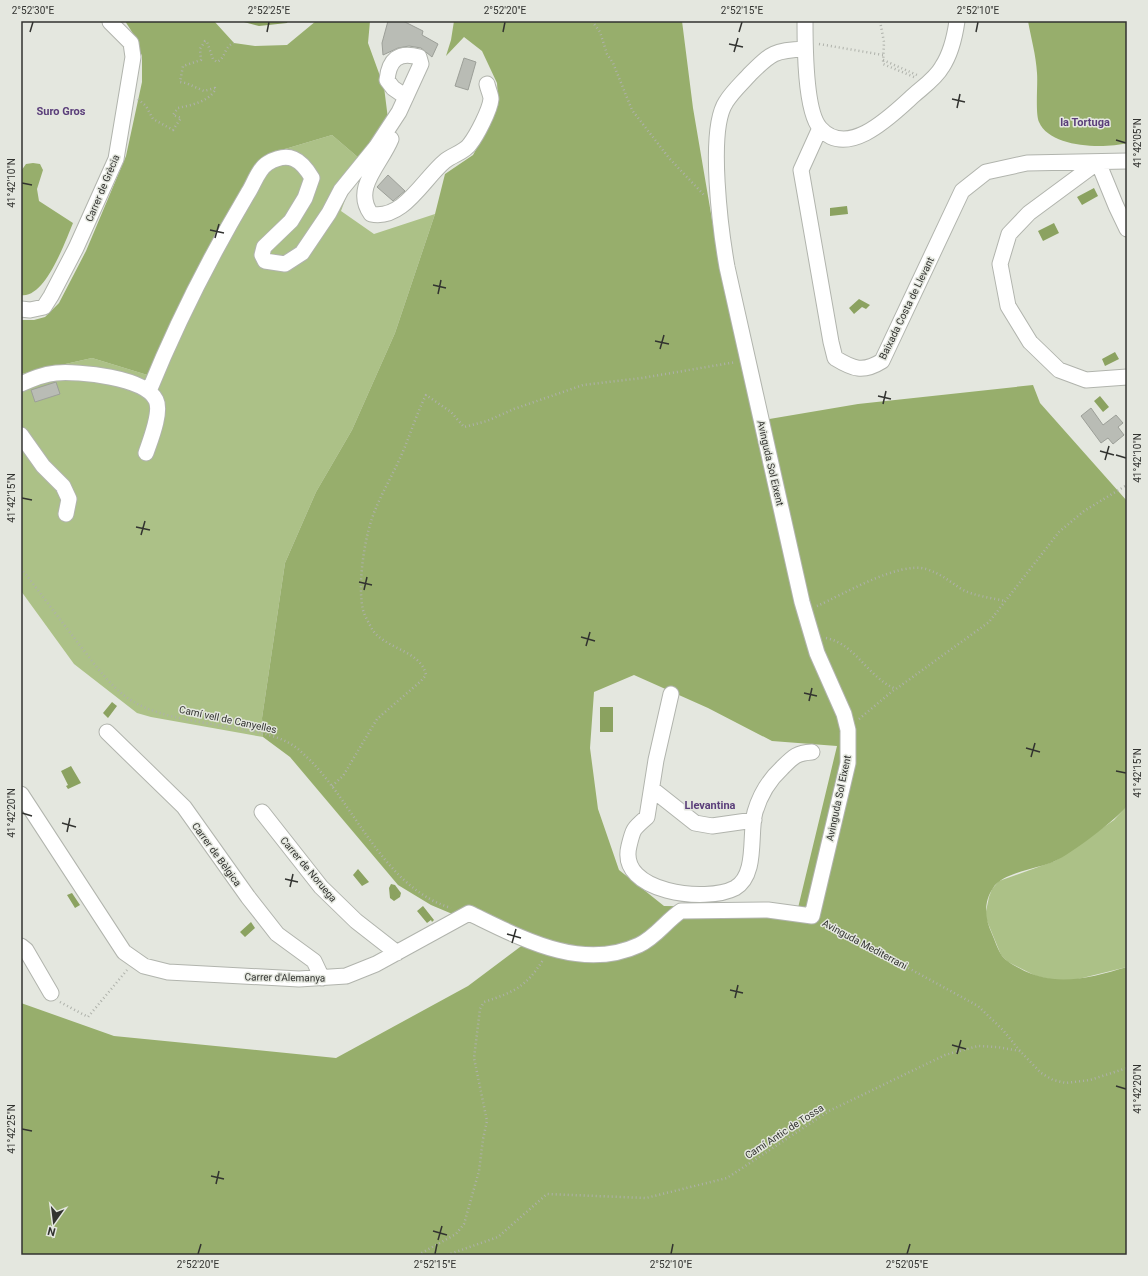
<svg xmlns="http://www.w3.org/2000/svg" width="1148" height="1276" font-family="Roboto,sans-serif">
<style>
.green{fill:#acc187}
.forest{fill:#97ae6c;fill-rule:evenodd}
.water{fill:#8ba260}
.building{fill:#b9bcb5;stroke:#9c9f98}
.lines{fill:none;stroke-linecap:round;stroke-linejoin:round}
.minor-casing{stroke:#b1b4ad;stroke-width:17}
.path{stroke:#aeb1aa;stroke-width:2.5;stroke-dasharray:1 3;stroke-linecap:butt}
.minor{stroke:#fff;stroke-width:15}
.ticks{fill:none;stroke:#323330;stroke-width:1.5}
.labels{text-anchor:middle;stroke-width:3;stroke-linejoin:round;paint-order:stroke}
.street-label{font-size:10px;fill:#323330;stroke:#e4e7df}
.neighbourhood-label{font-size:11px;font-weight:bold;fill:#5a3e7a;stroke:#e4e7df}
.neatline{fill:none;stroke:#323330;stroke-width:1.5}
.ticks-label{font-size:10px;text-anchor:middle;fill:#323330}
</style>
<rect width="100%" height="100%" fill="#e4e7df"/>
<!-- green -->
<path class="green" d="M332,135L360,159L341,211L374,234L435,214L395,333L352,430L316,492L285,563L262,718L263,737L151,717L137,713L74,664L21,591V374L92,358L154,377L212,263L277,159L285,149Z
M1127,806V967L1070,981H1058L1036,976L1008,962L1001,955L985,916L989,897L992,889L999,881L1055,861L1114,820Z"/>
<!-- forest -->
<path class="forest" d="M125,21H214L234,43L255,46L287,45L316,21H370L368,43L384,87L389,127L360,159L332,135L285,149L277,159L212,263L154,377L92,358L21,374V320H34L45,317L59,303L86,251L126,156L142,82V56L132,32Z
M454,21H682L693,108L717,249L757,421L858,404L1033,385L1040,403L1127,501V806C1117,819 1071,854 1055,861C1038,869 1003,872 993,888C983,903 985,919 992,934C995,941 998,950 1002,956C1007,962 1013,965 1019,968C1054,988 1090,978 1127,967V1255H21V1003L114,1036L336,1058L468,986L524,944L431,905L398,885L290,757L263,737L262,718L285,563L316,492L352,430L395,333L435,214L445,174L473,155L492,121L498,98L497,83L482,51L464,37L446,56L451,40ZM634,675L708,708L772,741L837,746L798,908L664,906L619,870L598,809L590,748L594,692Z
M1028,21H1127V143C1104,149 1050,148 1039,122C1035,113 1038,84 1037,73C1036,55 1031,38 1028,21Z
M33,163L40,164L43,170L37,189L39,201L73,223C65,242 45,299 21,295V171L26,164Z"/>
<!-- water -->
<path class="water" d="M240,21H288L287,23L259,26Z
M1094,188L1098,196L1082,205L1077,197Z
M847,206L848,214L830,216V208Z
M1054,223L1059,233L1043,241L1038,231Z
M859,299L870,305L866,309L862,307L854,314L849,308Z
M1115,352L1119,359L1105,366L1102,359Z
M1100,396L1109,407L1103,412L1094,401Z
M112,702L117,706L108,718L103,713Z
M600,707H613V732H600Z
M71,766L81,783L68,789L66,786L68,785L61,771Z
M358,869L369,882L362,886L353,875Z
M391,884L395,885L401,893L400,897L394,901L390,898L389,888Z
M72,893L80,905L75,908L67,895Z
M423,906L434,920L432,922L431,920L427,923L417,911Z
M251,922L255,928L245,937L240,932Z"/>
<!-- building -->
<path class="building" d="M388,21H403L423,31L422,35L438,44L432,57L421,48L409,46L398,48L383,55L382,43Z
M464,58L476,62L468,90L455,86Z
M388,175L405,191L393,201L377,187Z
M56,382L60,394L35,402L31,390Z
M1091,408L1103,425L1116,415L1123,423L1118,427L1124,435L1113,444L1108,438L1101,443L1081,416Z"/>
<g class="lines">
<!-- minor casing -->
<g class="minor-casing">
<path id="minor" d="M805,21C805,45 805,111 820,128C848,160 892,115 914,95C923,87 936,78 942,67C950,55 955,35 957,21
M820,128L801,170L831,342L835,358C853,369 863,373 882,361L962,191L986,172L1027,163L1127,161
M391,139C381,164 352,188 371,214C403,221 424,178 445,161C452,155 465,152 470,144C477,135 490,110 491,99C491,95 488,89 487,84
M1098,162L1029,213L1009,234L1000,264L1008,306L1030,342L1059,370L1086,380L1127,377
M1098,162L1116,206L1127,229
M21,309L30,310L44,307L51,296L76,248L116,159L133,57L131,43L110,22
M21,384C32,379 43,374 56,373C78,371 145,377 156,400C162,412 150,441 146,453
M149,391C177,322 210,257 248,193C254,184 258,169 268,163C289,151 301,159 312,178L305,198L291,221L264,247L262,255L265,261L285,264L302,253L329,213L341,190L376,147L399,112L421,64L419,57C398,51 389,60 387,80L393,88L406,97
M21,435L43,466L63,486L69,499L66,514
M671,694L656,760L647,817C633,829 633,829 629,846C617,893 707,903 735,888C758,875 749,833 755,812C760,795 769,780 782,768C793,757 796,753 812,752
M107,732L184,807L248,897L277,934L314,961L322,978
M652,789L695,823L712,826L754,820
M21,794L124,952L144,966L168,972L299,979L346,976L376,964L469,913C521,938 581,972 639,945C656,937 666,921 681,911
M262,812L321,887L356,921L397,953
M681,911L768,910L812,916L848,763V730L844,714L817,653L802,602L727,267C721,233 707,130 726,102C732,92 742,83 750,74C771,53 775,50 805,49
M21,946L26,950L51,993"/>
</g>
<!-- path -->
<path class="path" d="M592,21L600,32L607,54L613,63L632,110L669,158L704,195
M880,21L884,42L883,64L914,77
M819,44L883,55
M883,60L917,75
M138,99L146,106L153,119L173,130L181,118L173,115L178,108C191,105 208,102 215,90V88L204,91L186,83L180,82L183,66L201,60L200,49L205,41L207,42L213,59L217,62C226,58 224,46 234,43
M21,568C40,593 59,618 78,643C94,663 111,689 134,702C162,719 212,723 245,730C263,733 283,737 298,749C353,795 379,886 451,908
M817,606C842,595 899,561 926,569C942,574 950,582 963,590C975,596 992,598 1005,601
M826,638C856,644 868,678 896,689L989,622L1059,532L1084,511L1127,485
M859,719L895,689
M332,786L343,776L377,719L421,681L426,675C421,650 384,649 372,629C369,623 365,617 363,610C357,584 365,532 376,508C383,491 393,474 401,456C410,436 416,415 426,395L451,412L464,427L487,421L514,409L583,385L642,378L736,362
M824,922L978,1006L1003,1030L1020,1051
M60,1002L88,1017L127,970
M418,1255L456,1234L464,1224L479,1171L483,1139L487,1121L474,1058L480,1009L484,1002C514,992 526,987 543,960
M447,1255L498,1237L547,1194L646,1198L727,1178L829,1111L945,1055L978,1046L997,1047L1020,1051L1041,1073L1053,1080L1066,1083L1090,1080L1127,1068"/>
<!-- minor -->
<use href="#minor" class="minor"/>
</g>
<!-- ticks -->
<path class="ticks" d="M30,32L33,22M267,32L269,22M503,32L505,22M739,32L742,22M976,32L978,22M729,44L743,47M734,52L738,38M952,99L965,102M957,108L960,94M1116,140L1126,143M22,183L32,185M210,230L224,233M215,238L219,224M433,285L446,288M438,294L441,280M655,341L669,344M660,349L664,335M878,396L891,399M883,404L886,391M1100,451L1114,455M1116,455L1126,458M1105,460L1109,446M22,498L32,500M136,527L150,530M141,535L145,521M359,582L372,585M364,590L367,577M581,637L595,641M586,646L590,632M804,693L817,696M809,701L812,688M1026,748L1040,752M1031,757L1035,743M1116,771L1126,773M22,813L32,816M62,823L76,827M67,832L70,818M285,879L298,882M290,887L293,874M507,934L521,938M512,943L516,929M730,990L743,993M735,998L738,985M952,1045L966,1049M957,1054L961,1040M1116,1086L1126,1089M22,1129L32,1131M211,1176L224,1179M216,1184L219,1171M433,1231L447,1235M438,1240L442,1226M198,1254L201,1244M435,1254L437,1244M671,1254L673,1244M907,1254L910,1244"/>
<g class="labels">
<!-- street labels -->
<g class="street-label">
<text transform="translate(102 188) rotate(-67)" y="4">Carrer de Grècia</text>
<text transform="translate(906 308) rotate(-64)" y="4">Baixada Costa de Llevant</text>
<text transform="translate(771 463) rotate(77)" y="4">Avinguda Sol Eixent</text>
<text transform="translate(228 719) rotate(12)" y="4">Camí vell de Canyelles</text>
<text transform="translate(838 798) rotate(-78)" y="4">Avinguda Sol Eixent</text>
<text transform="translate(217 854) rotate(54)" y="4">Carrer de Bèlgica</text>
<text transform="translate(309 869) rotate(50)" y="4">Carrer de Noruega</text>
<text transform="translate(865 944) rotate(28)" y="4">Avinguda Mediterrani</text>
<text transform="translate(285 977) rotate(1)" y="4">Carrer d'Alemanya</text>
<text transform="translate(784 1131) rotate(-33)" y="4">Camí Antic de Tossa</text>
</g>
<!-- neighbourhood labels -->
<g class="neighbourhood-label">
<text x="61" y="115">Suro Gros</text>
<text x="1085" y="126">la Tortuga</text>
<text x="710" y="809">Llevantina</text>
</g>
</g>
<!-- border -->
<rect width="1148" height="1276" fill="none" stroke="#e4e7df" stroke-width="44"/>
<!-- north arrow -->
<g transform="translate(54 1222) rotate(194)" stroke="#e4e7df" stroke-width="3" paint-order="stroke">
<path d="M0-3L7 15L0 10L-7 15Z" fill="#323330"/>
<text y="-6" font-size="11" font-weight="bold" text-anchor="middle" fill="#323330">N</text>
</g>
<rect x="22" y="22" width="1104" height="1232" class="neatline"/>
<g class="ticks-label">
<text x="33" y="14">2°52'30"E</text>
<text x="269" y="14">2°52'25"E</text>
<text x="505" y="14">2°52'20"E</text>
<text x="742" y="14">2°52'15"E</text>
<text x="978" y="14">2°52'10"E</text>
<text transform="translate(1137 143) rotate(-90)" y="4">41°42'05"N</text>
<text transform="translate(11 183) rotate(-90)" y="4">41°42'10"N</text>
<text transform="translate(1137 458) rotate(-90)" y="4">41°42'10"N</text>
<text transform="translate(11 498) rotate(-90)" y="4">41°42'15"N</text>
<text transform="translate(1137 773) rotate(-90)" y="4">41°42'15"N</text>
<text transform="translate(11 813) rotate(-90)" y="4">41°42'20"N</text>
<text transform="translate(1137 1089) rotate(-90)" y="4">41°42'20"N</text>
<text transform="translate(11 1129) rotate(-90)" y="4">41°42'25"N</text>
<text x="198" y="1268">2°52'20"E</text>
<text x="435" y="1268">2°52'15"E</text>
<text x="671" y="1268">2°52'10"E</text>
<text x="907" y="1268">2°52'05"E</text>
</g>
</svg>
